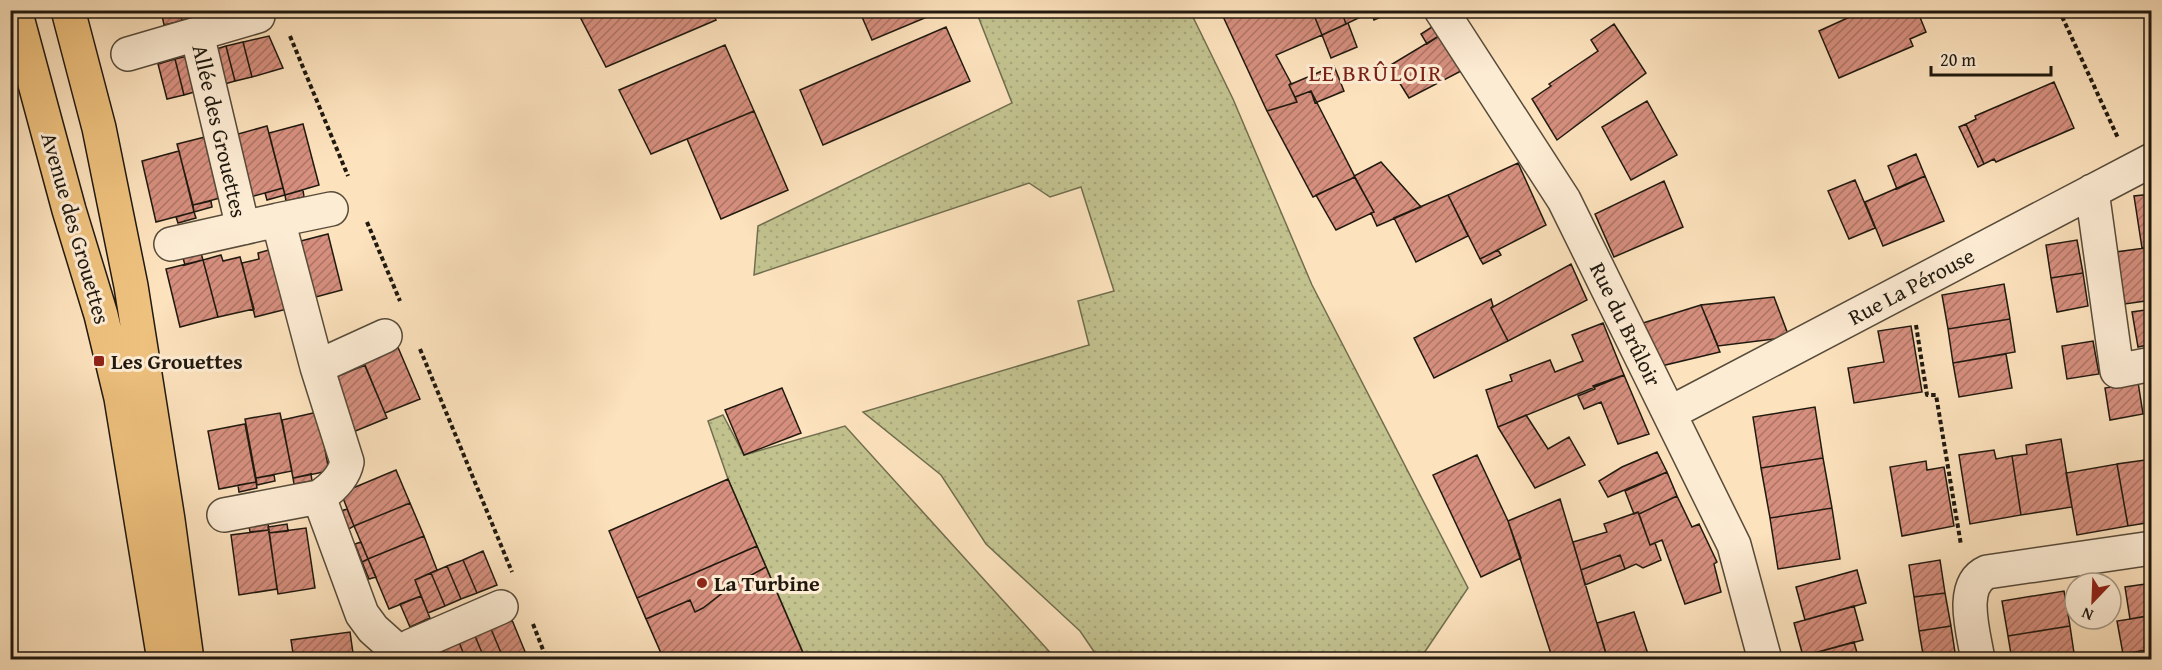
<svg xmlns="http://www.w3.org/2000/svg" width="2162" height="670" font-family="'Gentium Book Plus',serif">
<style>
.grass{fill:url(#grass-dots);stroke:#716e4f;stroke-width:1.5}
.building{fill:url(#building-hatch);stroke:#20190f;stroke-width:1.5}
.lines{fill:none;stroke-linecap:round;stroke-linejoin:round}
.minor-casing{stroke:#574b3a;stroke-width:36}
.major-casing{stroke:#20190f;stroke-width:36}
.path{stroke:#20190f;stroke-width:4;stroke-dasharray:4.5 3;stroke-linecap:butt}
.minor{stroke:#fdecd4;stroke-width:33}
.major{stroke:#eec17e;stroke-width:33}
.poi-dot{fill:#8f2418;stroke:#fdecd4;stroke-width:2}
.labels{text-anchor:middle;stroke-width:6;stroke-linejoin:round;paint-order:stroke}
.street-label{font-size:22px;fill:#20190f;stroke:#fdecd4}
.poi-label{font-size:22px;font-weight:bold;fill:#20190f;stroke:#fdecd4;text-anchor:start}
.neighbourhood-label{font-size:24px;letter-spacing:1.5px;fill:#7a1f14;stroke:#fdecd4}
</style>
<defs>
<pattern id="grass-dots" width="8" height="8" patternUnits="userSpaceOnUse" patternTransform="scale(1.5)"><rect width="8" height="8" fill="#c2c28f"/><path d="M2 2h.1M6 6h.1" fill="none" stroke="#a6a67a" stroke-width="1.8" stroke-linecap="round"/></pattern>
<pattern id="building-hatch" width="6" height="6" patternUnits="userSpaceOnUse" patternTransform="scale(1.5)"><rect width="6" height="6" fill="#d68f7e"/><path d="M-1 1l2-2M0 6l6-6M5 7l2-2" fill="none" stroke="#ad7466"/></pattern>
</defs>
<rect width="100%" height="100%" fill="#fce2bd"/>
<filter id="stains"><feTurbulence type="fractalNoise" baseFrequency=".00333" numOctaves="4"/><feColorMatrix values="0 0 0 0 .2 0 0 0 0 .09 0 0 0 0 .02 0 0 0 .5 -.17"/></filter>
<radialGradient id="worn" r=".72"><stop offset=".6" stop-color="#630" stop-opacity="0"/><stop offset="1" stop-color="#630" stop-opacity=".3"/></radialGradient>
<!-- grass -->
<path class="grass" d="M976,11H1190L1233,99L1312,285L1468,588L1424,653L1398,660L1099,659L1080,631L986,544L941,475L863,412L1089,345L1078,301L1114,291L1081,187L1050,197L1029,183L754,275L758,226L1012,103Z
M723,415L744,455L845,426L1056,659H806L728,479L708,421Z"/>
<!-- building -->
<path class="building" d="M161,10H179L182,21L164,25Z
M179,10H197L198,16L182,21Z
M583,10H711L716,20L606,67L578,13Z
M859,10H939V12L872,40Z
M1220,10H1250L1253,17L1271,10H1312L1322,35L1276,55L1291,83L1289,85L1297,102L1267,111Z
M1312,10H1341L1346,24L1322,35Z
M1341,10H1397L1374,20L1371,12L1346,24Z
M1865,10H1917L1926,32L1910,39L1913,46L1839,78L1819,31Z
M1348,23L1357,47L1331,58L1322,35Z
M1614,24L1646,73L1557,140L1532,99L1551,86L1549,84L1598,51L1591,40Z
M1435,25L1442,34L1427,44L1421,34Z
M946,27L970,81L823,145L800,90Z
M1442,34L1465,69L1409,98L1389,66Z
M269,36L283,68L252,77L243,42Z
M243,42L252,77L235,81L226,46Z
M725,45L754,111L651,154L619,90Z
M226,46L235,81L218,86L210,51Z
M192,55L201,90L184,95L175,59Z
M175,59L184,95L167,99L158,64Z
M1334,66L1344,91L1315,103L1311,91L1295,97L1289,85Z
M2054,82L2074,128L1996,162L1994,159L1984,164L1966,124L1976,119L1975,116Z
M1311,91L1355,177L1313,197L1267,111L1297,102L1295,97Z
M1647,101L1677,155L1631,180L1602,127Z
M754,111L788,190L721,219L687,139Z
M303,124L319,185L285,195L269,133Z
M1966,124L1984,164L1978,167L1959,127Z
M267,126L283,188L247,198L231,136Z
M213,135L228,196L193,205L177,144Z
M179,151L194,212L156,222L142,161Z
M1916,154L1925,176L1897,189L1888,166Z
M1381,162L1421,207L1377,226L1371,213L1374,212L1354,176Z
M1518,163L1546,225L1480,259L1448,195Z
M1925,176L1944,221L1883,246L1865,202Z
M1355,177L1374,212L1336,230L1316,195Z
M1855,180L1875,228L1849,239L1828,191Z
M1664,181L1683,227L1614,257L1595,214Z
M283,188L285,195L267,200L265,193Z
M303,190L304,197L286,201L285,195Z
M2152,194V247L2142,248L2134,196Z
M1448,195L1468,236L1416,262L1394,218Z
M211,201L212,207L194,212L193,205Z
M194,212L196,218L178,223L176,217Z
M328,234L342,290L308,299L293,243Z
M2077,240L2083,273L2051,278L2046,245Z
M2152,247V300L2125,304L2116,252Z
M276,248L291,308L255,317L242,263L259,259L258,253Z
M1498,250L1501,255L1483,264L1480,259Z
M201,253L203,260L185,265L183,258Z
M221,255L223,261L240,257L254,309L218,317L203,260Z
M203,260L218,317L180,327L166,269Z
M1571,264L1587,300L1508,341L1491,308Z
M2083,273L2088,306L2057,312L2051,278Z
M2004,284L2010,319L1948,329L1942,295Z
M1774,297L1789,337L1718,346L1701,305Z
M1491,299L1493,306L1491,308L1508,341L1434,378L1414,338Z
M1701,305L1720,352L1661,366L1643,323Z
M2152,309V344L2138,347L2132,312Z
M2010,319L2015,352L1953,363L1948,329Z
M1603,323L1624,375L1498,427L1486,390L1512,381L1510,375L1550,360L1555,372L1583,361L1572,335Z
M1911,326L1922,392L1854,403L1848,368L1884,362L1878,331Z
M2093,341L2099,374L2067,379L2062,346Z
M397,345L420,399L385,413L362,359Z
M2006,354L2012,388L1959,397L1953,363Z
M365,365L387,418L353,432L331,379Z
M1624,375L1649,434L1618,444L1601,402L1584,409L1578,396L1595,389L1593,386Z
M2138,382L2143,414L2110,420L2105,388Z
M782,388L801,433L744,455L725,410Z
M1815,407L1823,458L1761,468L1753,417Z
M318,412L329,471L293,478L282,420Z
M280,413L292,471L256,478L245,419Z
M1526,415L1548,449L1569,437L1585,465L1535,488L1498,427Z
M245,424L256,482L219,489L208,431Z
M2061,439L2072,507L2021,515L2012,456L2027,454L2026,445Z
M1994,450L1996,459L2012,456L2021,515L1970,524L1959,455Z
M1657,452L1667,472L1608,497L1599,481L1622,467Z
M1477,455L1508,521L1521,558L1481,577L1433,475Z
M1823,458L1832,508L1770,518L1761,468Z
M2152,459V522L2128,526L2117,464Z
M1926,461L1927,470L1944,467L1954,526L1902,536L1890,467Z
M2117,464L2128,526L2077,535L2066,473Z
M396,470L410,503L354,526L341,493Z
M1667,472L1677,496L1639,514L1638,512L1634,514L1625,491Z
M311,474L312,481L294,484L293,478Z
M274,475L275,481L257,485L256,478Z
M728,479L757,546L806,660H664L637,598L609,531Z
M728,479L757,546L637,598L609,531Z
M256,482L257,488L239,492L238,485Z
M1677,496L1692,527L1699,524L1717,562L1714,564L1721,592L1685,604L1662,540L1650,545L1639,514Z
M1560,499L1606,654L1593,660H1553L1508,521Z
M410,503L424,536L368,559L354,526Z
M1832,508L1840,559L1778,569L1770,518Z
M347,509L354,526L349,529L341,511Z
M1638,512L1650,545L1655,543L1661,560L1643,568L1636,564L1625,569L1620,555L1581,570L1573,542L1607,532L1604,524Z
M268,523L269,530L250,532L249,526Z
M287,524L288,531L269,533L268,527Z
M306,528L315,588L278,594L269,533Z
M269,530L277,589L239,595L231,535Z
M424,536L437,570L415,580L421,596L389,609L368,559Z
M361,542L368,559L362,562L355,544Z
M757,546L766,567L733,585L703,608L695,612L690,600L646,619L637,598Z
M483,551L497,585L477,593L463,560Z
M1620,555L1625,569L1585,585L1581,570Z
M368,559L376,577L369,579L362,562Z
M463,560L477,593L461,599L447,566Z
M1940,560L1945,593L1914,597L1909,565Z
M447,566L461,599L445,606L431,573Z
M766,567L806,660H664L646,619L690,600L695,612L703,608L733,585Z
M1857,570L1866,603L1805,620L1796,587Z
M431,573L445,606L428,613L415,580Z
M2152,583V615L2130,619L2125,587Z
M2064,591L2070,626L2008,636L2002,601Z
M1945,593L1951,626L1919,631L1914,597Z
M421,596L430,618L410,627L400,604Z
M1854,606L1863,640L1803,656L1794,623Z
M1634,612L1649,657L1639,660H1608L1597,623Z
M2149,616L2152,649L2123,654L2117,621Z
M512,620L526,654L512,660H504L491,629Z
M1951,626L1956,659L1924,660L1919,631Z
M2070,626L2075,660H2012L2008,636Z
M491,629L504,660H485L475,636Z
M350,632L354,660H294L291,640Z
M475,636L485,660H466L459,642Z
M459,642L466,660H447L443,649Z
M1854,642L1859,660H1804L1803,656Z
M443,649L447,660H429L427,656Z
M2152,649V660H2124L2123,654Z"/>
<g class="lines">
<!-- minor casing -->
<g class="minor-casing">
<path id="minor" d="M1441,10L1564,200L1734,545L1765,660
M197,34L243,228
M128,54L258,16
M2092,191L2117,371L2152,364
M278,220L331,209
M171,244L278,220L317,367L347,462C344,477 331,489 319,497
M317,367L385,336
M1670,413L2152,160
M224,515L319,497L362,614L373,629L401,654
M398,660L411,646L501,607
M1978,660C1974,634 1958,585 1987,572L2152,548"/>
</g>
<!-- major casing -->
<g class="major-casing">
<path id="major" d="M15,10L69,210L101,315L121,398L164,660
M68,10L99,128L131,286L168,520L187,660"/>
</g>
<!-- path -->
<path class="path" d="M2059,10L2118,138
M290,36L348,176
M367,222L400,301
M1916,325L1927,395H1936L1961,545
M420,349L512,572
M2148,403L2152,426
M533,624L547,660"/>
<!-- minor -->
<use href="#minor" class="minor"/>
<!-- major -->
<use href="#major" class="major"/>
</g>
<!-- markers -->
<g class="poi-dot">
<rect x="93" y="355" width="12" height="12" rx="3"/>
<circle cx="702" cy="583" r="6"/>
</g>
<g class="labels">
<!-- street labels -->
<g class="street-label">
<text transform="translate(220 131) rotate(77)" y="8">Allée des Grouettes</text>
<text transform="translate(76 228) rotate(74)" y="8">Avenue des Grouettes</text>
<text transform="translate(1911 286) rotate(-28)" y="8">Rue La Pérouse</text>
<text transform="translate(1626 324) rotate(64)" y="8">Rue du Brûloir</text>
</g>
<!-- poi labels -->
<g class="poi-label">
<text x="111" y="369">Les Grouettes</text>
<text x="714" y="591">La Turbine</text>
</g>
<!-- neighbourhood labels -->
<g class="neighbourhood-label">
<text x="1376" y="81">LE BRÛLOIR</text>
</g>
</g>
<!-- margin -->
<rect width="2162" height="670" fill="none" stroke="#fce2bd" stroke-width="36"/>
<rect x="12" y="12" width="2138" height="646" fill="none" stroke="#20190f" stroke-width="3"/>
<rect x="18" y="18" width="2126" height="634" fill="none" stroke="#20190f" stroke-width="1.5"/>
<!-- north arrow -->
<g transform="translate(2093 601) rotate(203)"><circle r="28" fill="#fdecd4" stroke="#a59885" stroke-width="1.5"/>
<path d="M0-4.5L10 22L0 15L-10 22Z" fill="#8f2418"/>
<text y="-9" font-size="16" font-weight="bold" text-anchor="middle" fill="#20190f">N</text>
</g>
<!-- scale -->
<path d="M1931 66v9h120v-9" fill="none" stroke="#20190f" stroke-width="3"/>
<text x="1940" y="66" font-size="18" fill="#20190f" stroke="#fdecd4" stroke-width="4.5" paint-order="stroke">20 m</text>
<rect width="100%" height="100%" filter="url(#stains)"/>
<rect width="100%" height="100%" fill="url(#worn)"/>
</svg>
